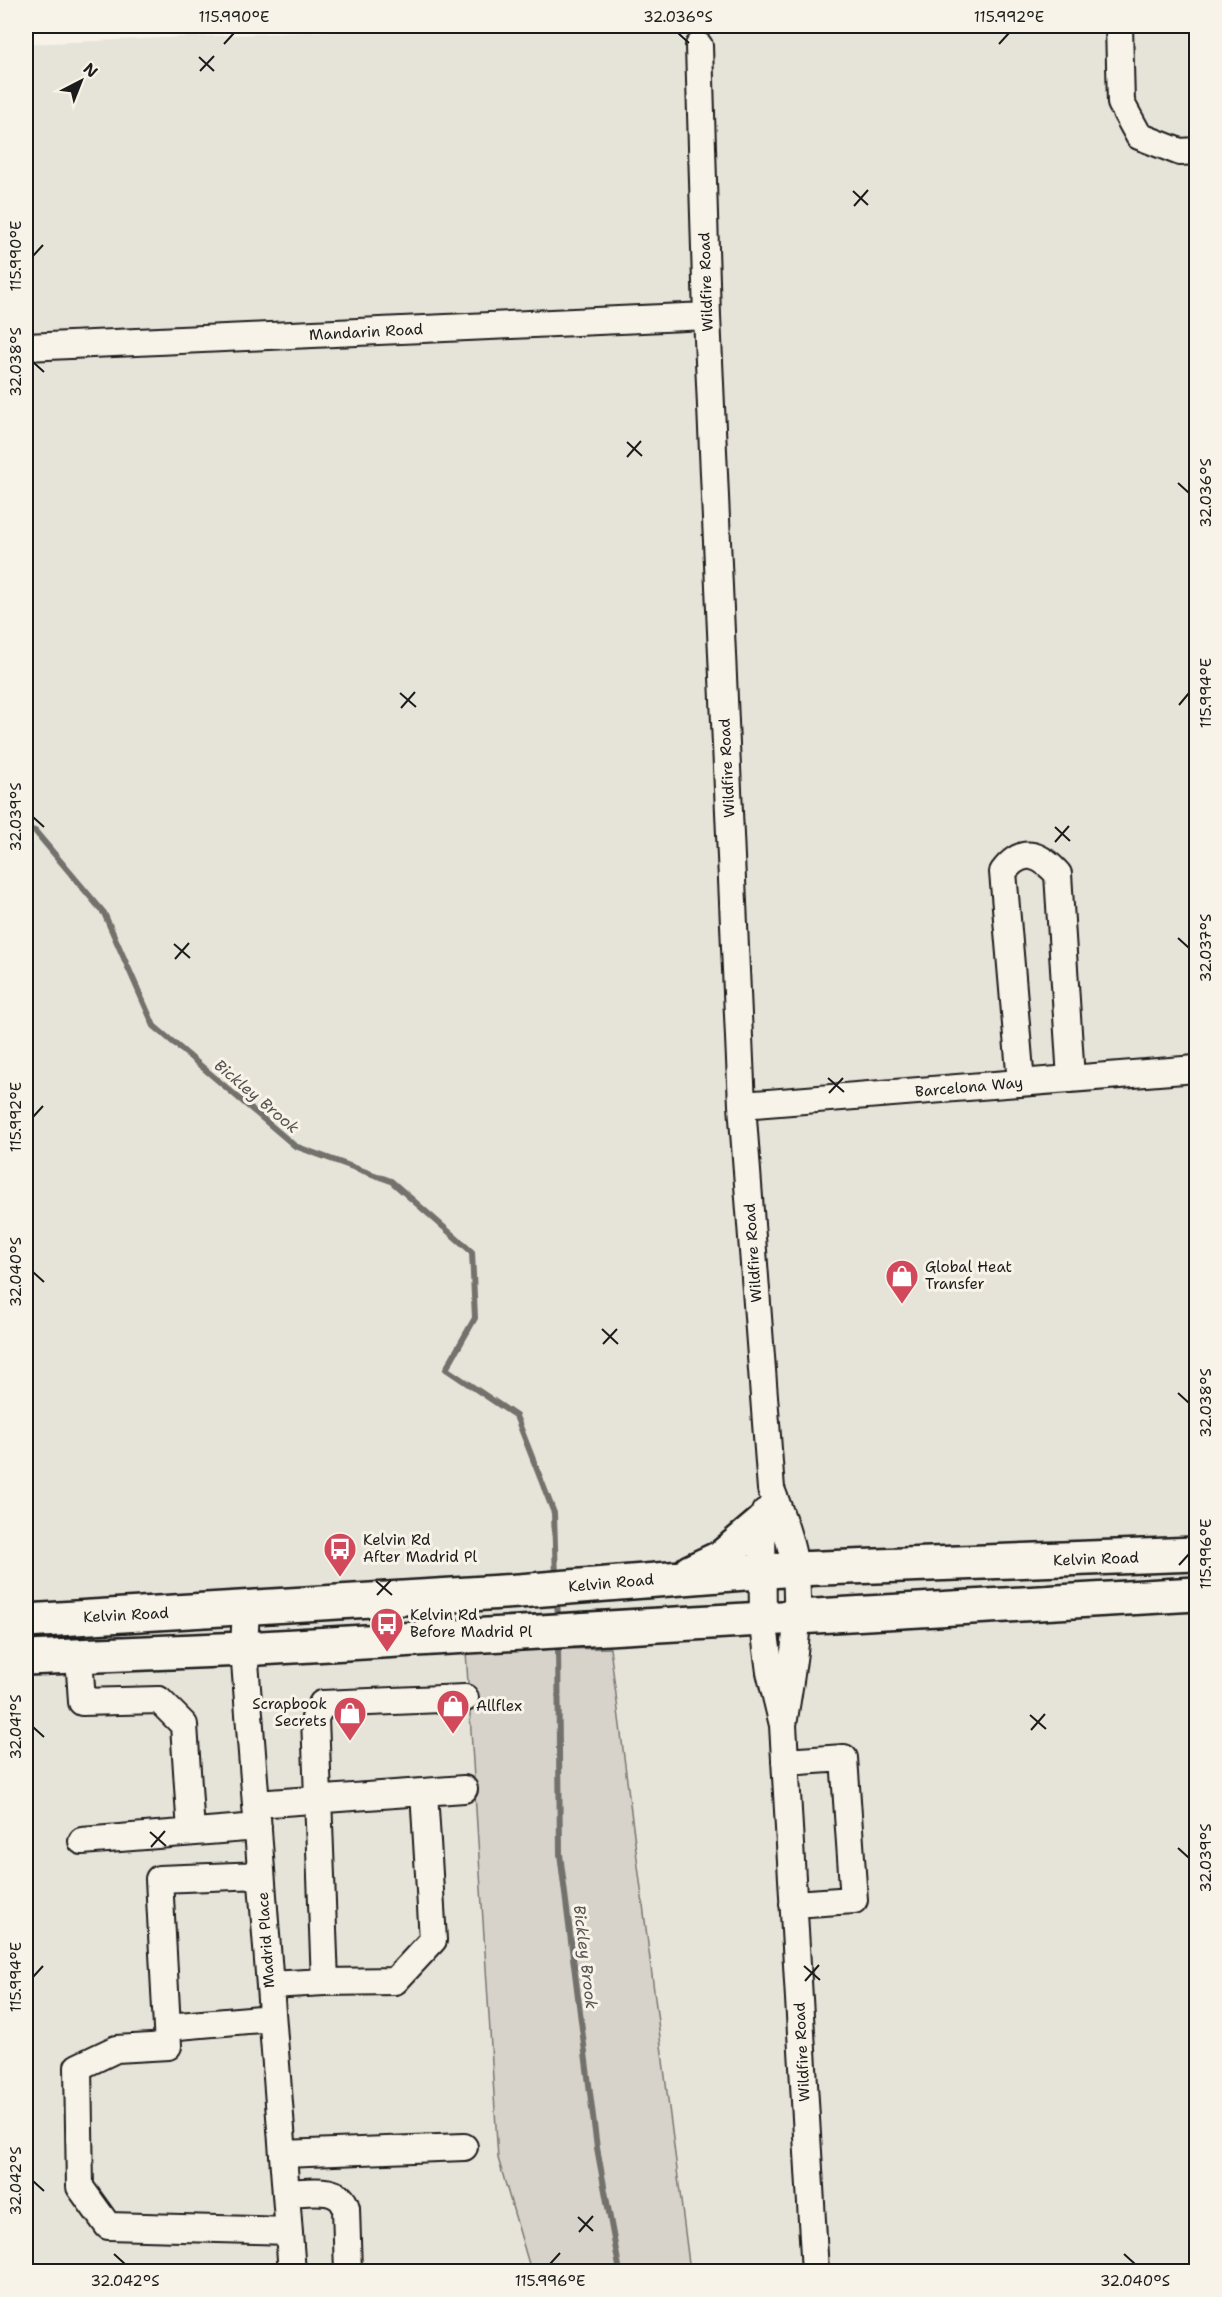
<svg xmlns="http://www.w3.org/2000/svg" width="1222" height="2297" font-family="'Shantell Sans',sans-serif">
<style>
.built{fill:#e6e3d9}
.green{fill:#d7d3cb;stroke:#7a7874;stroke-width:1.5}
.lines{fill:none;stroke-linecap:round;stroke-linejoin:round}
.stream{stroke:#72716c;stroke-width:6}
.minor-casing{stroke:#1c1c1c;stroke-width:30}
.major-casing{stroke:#1c1c1c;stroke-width:38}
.minor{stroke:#f7f3e8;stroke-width:26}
.major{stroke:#f7f3e8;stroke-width:33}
.ticks{fill:none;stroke:#1c1c1c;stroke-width:2}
.labels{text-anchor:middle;stroke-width:6;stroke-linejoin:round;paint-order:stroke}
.street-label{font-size:15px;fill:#1c1c1c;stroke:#f7f3e8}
.poi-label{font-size:15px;fill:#1c1c1c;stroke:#f7f3e8;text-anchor:start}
.water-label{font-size:16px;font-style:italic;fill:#565452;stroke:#f7f3e8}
.neatline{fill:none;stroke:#1c1c1c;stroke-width:2}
.ticks-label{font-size:15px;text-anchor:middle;fill:#1c1c1c}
</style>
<rect width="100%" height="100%" fill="#f7f3e8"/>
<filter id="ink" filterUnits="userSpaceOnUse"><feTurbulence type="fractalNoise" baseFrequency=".0167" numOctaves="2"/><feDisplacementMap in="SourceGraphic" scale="12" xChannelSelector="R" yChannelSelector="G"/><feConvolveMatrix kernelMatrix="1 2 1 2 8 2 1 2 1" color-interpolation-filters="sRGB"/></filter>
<g filter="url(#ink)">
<!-- built -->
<path class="built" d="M442,26H1196V2271H690L610,1648L466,1651L498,2158L531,2271H26V44Z"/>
<!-- green -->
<path class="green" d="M610,1648L690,2271H531L498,2158L466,1651Z"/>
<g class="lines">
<!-- stream -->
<path class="stream" d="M26,828L35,831L104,913L154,1026L295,1146L391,1181L472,1252L475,1318L446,1369L516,1416L554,1513L556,1579
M557,1598L558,1619
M558,1643L560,1854L597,2148L620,2272"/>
<!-- minor casing -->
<g class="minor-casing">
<path id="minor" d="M1119,26L1121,103L1139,136L1180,152L1196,151
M699,46L707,316L742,1105L771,1489C781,1515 791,1540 795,1568C802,1620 791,1674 783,1725
M26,347L707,316
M1021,1083L1003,872C1022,847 1039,853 1058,874L1071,1079
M742,1105L1196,1069
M765,1512L762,1523L763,1618L770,1672L783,1725L815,2272
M246,1608L244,1649L292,2272
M79,1656L82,1702L159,1700L184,1725L191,1832
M785,1762L844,1758L854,1900L793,1904
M424,1792L433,1940L395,1981L325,1982L315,1718L322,1704L465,1698
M256,1804L464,1789
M82,1841L258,1827
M261,1875L159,1879L168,2046L116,2049L78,2067L80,2187L108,2226L288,2231
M270,1985L325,1982
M167,2027L272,2018
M283,2154L464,2147
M286,2193C305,2193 340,2184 346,2208L348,2272"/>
</g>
<!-- major casing -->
<g class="major-casing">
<path id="major" d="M690,1572L722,1557L762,1523
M26,1621L519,1591L795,1569L1196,1554
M26,1658L244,1649L1196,1594"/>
</g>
<!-- minor -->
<use href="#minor" class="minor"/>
<!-- major -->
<use href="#major" class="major"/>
</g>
</g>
<!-- ticks -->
<path class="ticks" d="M678,33L689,43M224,44L234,33M999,44L1009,33M199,57L214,71M200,71L214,56M853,191L868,205M854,206L868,190M33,256L43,245M33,362L44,372M627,442L642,456M627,457L641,441M1178,483L1189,493M400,693L416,707M1179,705L1189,693M401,708L415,692M33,817L44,827M1055,827L1070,841M1055,842L1069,826M1178,938L1189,948M174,944L190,958M175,959L189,943M828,1078L844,1092M829,1093L843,1078M33,1117L43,1106M33,1272L44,1282M602,1329L618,1344M603,1344L617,1329M1178,1393L1189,1403M1179,1565L1189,1554M376,1581L392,1595M377,1595L391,1580M1030,1715L1046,1729M33,1727L44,1737M1031,1730L1045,1714M150,1832L166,1846M151,1847L165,1831M1178,1848L1189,1858M804,1966L820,1980M33,1977L43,1966M805,1981L819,1965M33,2181L44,2191M578,2217L593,2231M579,2232L593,2216M114,2254L125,2264M1124,2254L1135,2264M550,2264L560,2253"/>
<!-- icons -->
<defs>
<g id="shop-pin" transform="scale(1.725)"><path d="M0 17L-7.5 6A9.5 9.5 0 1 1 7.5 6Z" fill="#d1495b" stroke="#f7f3e8"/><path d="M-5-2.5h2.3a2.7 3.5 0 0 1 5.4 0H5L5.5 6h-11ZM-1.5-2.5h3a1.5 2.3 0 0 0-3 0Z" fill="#fff"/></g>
<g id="bus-pin" transform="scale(1.725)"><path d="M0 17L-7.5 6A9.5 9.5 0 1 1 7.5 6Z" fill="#d1495b" stroke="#f7f3e8"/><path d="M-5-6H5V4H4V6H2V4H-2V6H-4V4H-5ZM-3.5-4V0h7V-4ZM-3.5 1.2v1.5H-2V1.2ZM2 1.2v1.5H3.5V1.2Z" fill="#fff"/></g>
</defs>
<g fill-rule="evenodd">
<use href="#shop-pin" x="902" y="1276"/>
<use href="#bus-pin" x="340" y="1549"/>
<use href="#bus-pin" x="387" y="1624"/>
<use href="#shop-pin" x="453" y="1706"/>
<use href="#shop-pin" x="350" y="1713"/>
</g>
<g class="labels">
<!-- street labels -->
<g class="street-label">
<text transform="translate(706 282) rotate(-92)" y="5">Wildfire Road</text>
<text transform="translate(366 332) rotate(-3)" y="5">Mandarin Road</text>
<text transform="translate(727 768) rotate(-93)" y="5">Wildfire Road</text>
<text transform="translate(969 1087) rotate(-5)" y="5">Barcelona Way</text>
<text transform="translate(753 1253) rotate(-94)" y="5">Wildfire Road</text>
<text transform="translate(1096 1559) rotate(-2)" y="5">Kelvin Road</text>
<text transform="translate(611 1583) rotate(-5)" y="5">Kelvin Road</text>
<text transform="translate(126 1615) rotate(-3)" y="5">Kelvin Road</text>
<text transform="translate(266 1940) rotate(-94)" y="5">Madrid Place</text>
<text transform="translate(802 2052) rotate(-93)" y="5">Wildfire Road</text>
</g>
<!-- poi labels -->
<g class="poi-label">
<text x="925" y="1272">Global Heat<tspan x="925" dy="17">Transfer</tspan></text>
<text x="363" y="1545">Kelvin Rd<tspan x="363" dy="17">After Madrid Pl</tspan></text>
<text x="410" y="1620">Kelvin Rd<tspan x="410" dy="17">Before Madrid Pl</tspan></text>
<text x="327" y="1709" text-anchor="end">Scrapbook<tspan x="327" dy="17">Secrets</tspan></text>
<text x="476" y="1711">Allflex</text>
</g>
<!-- water labels -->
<g class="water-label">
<text transform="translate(257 1096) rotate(40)" y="6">Bickley Brook</text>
<text transform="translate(586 1957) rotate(83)" y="6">Bickley Brook</text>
</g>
</g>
<!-- margin -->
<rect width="1222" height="2297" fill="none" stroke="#f7f3e8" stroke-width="66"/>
<!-- north arrow -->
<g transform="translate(81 81) rotate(42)" stroke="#f7f3e8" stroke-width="4.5" paint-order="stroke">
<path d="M0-4.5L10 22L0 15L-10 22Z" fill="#1c1c1c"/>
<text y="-9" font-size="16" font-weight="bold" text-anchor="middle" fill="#1c1c1c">N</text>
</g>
<rect x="33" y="33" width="1156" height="2231" class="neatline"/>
<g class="ticks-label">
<text x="234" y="22">115.990°E</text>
<text x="678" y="22">32.036°S</text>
<text x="1009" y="22">115.992°E</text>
<text transform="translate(16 256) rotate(-90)" y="5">115.990°E</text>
<text transform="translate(16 362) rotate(-90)" y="5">32.038°S</text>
<text transform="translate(1206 493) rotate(-90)" y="5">32.036°S</text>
<text transform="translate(1206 693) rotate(-90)" y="5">115.994°E</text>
<text transform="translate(16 817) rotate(-90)" y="5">32.039°S</text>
<text transform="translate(1206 948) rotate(-90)" y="5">32.037°S</text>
<text transform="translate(16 1117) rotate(-90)" y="5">115.992°E</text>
<text transform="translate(16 1272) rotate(-90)" y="5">32.040°S</text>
<text transform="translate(1206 1403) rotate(-90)" y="5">32.038°S</text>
<text transform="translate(1206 1554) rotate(-90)" y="5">115.996°E</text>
<text transform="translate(16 1727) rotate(-90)" y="5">32.041°S</text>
<text transform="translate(1206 1858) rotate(-90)" y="5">32.039°S</text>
<text transform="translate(16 1977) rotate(-90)" y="5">115.994°E</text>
<text transform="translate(16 2181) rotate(-90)" y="5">32.042°S</text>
<text x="125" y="2286">32.042°S</text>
<text x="550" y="2286">115.996°E</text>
<text x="1135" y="2286">32.040°S</text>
</g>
</svg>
